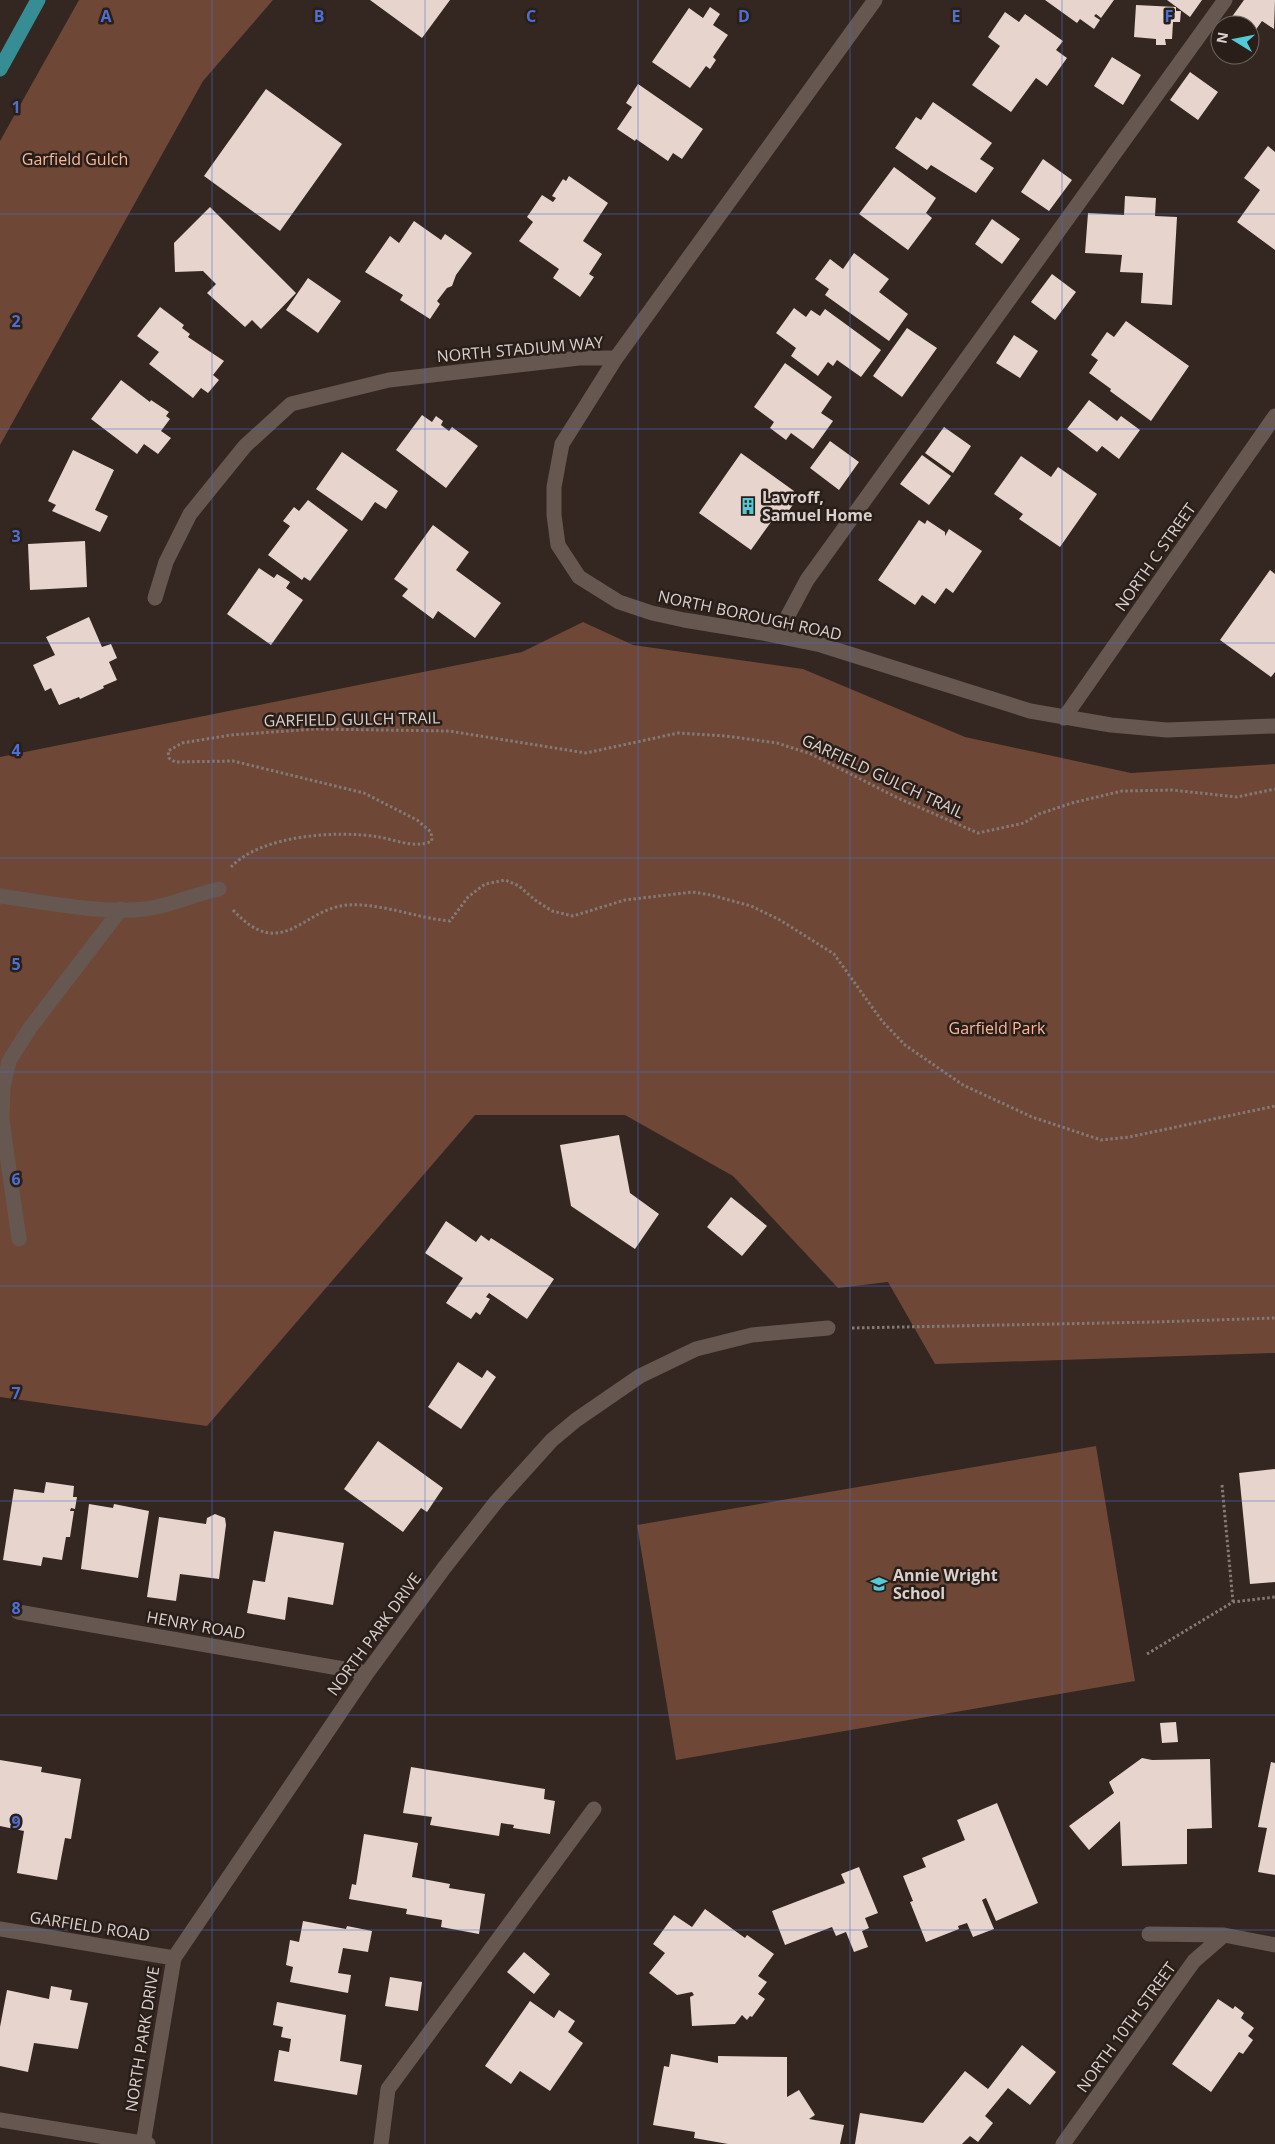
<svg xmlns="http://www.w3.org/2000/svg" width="1275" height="2144" font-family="'Open Sans',sans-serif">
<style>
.green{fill:#6e4736}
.building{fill:#e6d4cd}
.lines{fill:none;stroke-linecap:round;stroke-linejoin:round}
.path{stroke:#847975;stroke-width:3;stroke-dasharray:2.5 2.5;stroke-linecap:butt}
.service{stroke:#665751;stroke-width:15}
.minor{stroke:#665751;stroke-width:15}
.trunk{stroke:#368e94;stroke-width:15}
.grid{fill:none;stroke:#4c6fd6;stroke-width:1;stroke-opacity:0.55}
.labels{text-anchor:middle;stroke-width:5;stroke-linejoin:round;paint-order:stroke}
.park-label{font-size:16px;fill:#f9b99d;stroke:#2a1e18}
.street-label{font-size:16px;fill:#dad1ce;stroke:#2a1e18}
.poi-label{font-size:16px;font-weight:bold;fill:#dad1ce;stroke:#2a1e18;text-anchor:start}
.grid-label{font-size:16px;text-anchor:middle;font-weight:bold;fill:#4c6fd6;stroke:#2a1e18;stroke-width:5;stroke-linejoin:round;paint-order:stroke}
</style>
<rect width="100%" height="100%" fill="#342722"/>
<!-- green -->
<path class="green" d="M79,0H273L203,81L0,445V141Z
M583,622L633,645L803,669L965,737L1131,773L1275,764V1353L935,1364L888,1282L838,1288L733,1176L625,1115H475L207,1426L0,1397V757L522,652Z
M1096,1446L1135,1681L676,1760L637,1525Z"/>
<!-- building -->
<path class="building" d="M370,0H450L422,38Z
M1045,0H1114L1101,18L1096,14L1094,16L1100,20L1094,29L1080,19L1077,23Z
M1167,0H1202L1190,17Z
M1244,0H1275L1274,29L1262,21L1250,38V25H1226Z
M1136,5L1176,7V11H1181L1180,22H1173L1172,39H1165L1166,45H1156V39L1134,37Z
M710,7L720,14L713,25L728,35L713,57L716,60L710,69L706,66L690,88L652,62L689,8L703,18Z
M1005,12L1019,22L1025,14L1063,41L1056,50L1067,58L1047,86L1036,78L1011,112L972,85L1000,46L988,37Z
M1112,57L1141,75L1123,105L1094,86Z
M1190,72L1218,92L1198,120L1170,100Z
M638,84L703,129L682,159L673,153L668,161L636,139L635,141L617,129L632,107L626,103Z
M266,89L342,144L280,231L204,176Z
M933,102L992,143L980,159L994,168L976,193L931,165L927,170L895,148L916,117L921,120Z
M1268,146L1275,152V250L1237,222L1260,190L1244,178Z
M1043,159L1072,180L1049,211L1021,192Z
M894,167L936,198L926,213L932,218L908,250L859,214Z
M569,176L608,203L583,241L602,254L589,274L594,277L580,297L553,278L559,269L519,241L533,222L527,217L542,195L553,202L556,198L552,196L563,179L566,181Z
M1125,196L1156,198L1155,216L1177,217L1172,305L1141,303L1143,273L1120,272L1122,255L1085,253L1088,213L1124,215Z
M210,207L296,293L261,329L252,320L245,327L207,293L216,284L203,271L175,272L174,243Z
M992,219L1020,239L1002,264L975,244Z
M414,221L441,240L445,234L472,253L456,275L452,286L447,288L437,301L440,304L430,319L400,300L403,295L365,272L390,236L399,243Z
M854,253L889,279L879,292L908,314L889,341L825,295L829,289L815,279L830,259L843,269Z
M1052,274L1076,292L1055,320L1031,302Z
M308,278L341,301L318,333L286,310Z
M160,307L184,325L182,328L190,334L188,337L224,361L213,375L219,380L208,393L201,388L193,398L149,364L159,352L137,336Z
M794,308L806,317L811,310L820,316L825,309L881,350L861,377L837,360L833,366L828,362L818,376L791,356L796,348L776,333Z
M1126,321L1189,366L1151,421L1110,391L1111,389L1089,373L1098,360L1091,355L1107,332L1114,337Z
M907,328L937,348L902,397L873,376Z
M1014,335L1038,351L1020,378L996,363Z
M785,363L832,397L821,413L833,421L813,449L791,433L786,440L770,428L774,422L754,407Z
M121,380L150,402L151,400L169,412L166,416L170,419L161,431L171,438L158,454L144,444L137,454L91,419Z
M1089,400L1117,421L1121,416L1140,430L1119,459L1102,446L1097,452L1067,429Z
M422,415L432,422L436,416L443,421L441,425L449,431L452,427L478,446L446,488L396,450Z
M944,427L971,446L953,473L925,453Z
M830,441L859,462L839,490L810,468Z
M73,450L114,470L95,510L108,516L100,532L52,511L56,505L48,501Z
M342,452L398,491L386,509L375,502L362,521L316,489Z
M741,453L794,491L791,495L797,499L782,520L776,515L751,550L699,513Z
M922,455L951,476L929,505L900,484Z
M1021,456L1051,477L1058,467L1097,494L1060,547L1019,519L1023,514L994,494Z
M308,500L348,530L310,581L304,577L302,580L268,555L290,526L283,521L294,507L299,511Z
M919,520L925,524L927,520L945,532V536L949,529L982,551L953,593L946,588L935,604L922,595L915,605L878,580Z
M433,525L469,552L456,570L501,603L475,638L438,611L433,619L402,596L408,589L394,579Z
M85,541L87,587L30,590L28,544Z
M259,568L274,578L277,574L290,582L286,588L303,600L271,645L227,614Z
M1270,570L1275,574V672L1271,677L1220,640Z
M89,617L102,647L111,644L117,658L109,662L117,680L103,686L104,688L80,699L79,697L59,705L51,688L45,691L33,665L55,655L46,637Z
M619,1135L630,1193L659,1214L635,1249L571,1206L560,1145Z
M731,1197L767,1226L742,1256L707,1227Z
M446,1221L476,1242L481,1235L489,1241L491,1238L554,1279L527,1319L489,1293L486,1297L490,1299L480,1315L476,1312L471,1319L446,1303L463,1278L425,1253Z
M458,1362L482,1378L487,1370L496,1377L461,1429L428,1407Z
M378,1441L443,1488L427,1512L421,1508L403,1532L344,1489Z
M1275,1469V1582L1250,1584L1239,1473Z
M46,1482L74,1486L73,1497H77L75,1509L71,1508L70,1511H74L70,1537H66L62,1560L43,1557L41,1566L3,1560L14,1489L44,1493Z
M89,1504L113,1508L114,1504L149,1511L138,1578L81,1569Z
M215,1514L225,1518L226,1525L219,1579L180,1574L176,1601L147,1597L159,1517L206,1524L207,1518Z
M274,1531L344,1543L333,1605L288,1597L285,1620L247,1613L253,1580L265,1582Z
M1176,1722L1178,1742L1162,1743L1160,1723Z
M1142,1758L1152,1760L1210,1759L1212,1828L1187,1829V1864L1122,1866L1120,1821L1089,1850L1069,1826L1114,1793L1109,1782Z
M0,1760L42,1767L41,1772L81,1779L71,1839L65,1838L57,1880L17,1873L24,1831L0,1826Z
M1271,1762L1275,1763V1875L1258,1872L1267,1828L1258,1827Z
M411,1767L545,1789L544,1799L555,1801L550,1834L513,1828L514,1825L501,1823L499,1836L430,1825L432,1817L403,1813Z
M997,1803L1038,1903L996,1921L986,1898L982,1900L994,1929L973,1937L967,1923L958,1926L959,1929L926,1942L910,1902L913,1901L903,1876L926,1867L922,1858L965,1840L957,1820Z
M364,1834L418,1843L412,1877L450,1884L449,1888L485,1894L479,1934L441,1927L442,1920L406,1914L407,1909L349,1899L352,1884L356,1885Z
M859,1867L878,1913L865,1918L869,1928L862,1931L868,1947L854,1952L846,1932L836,1936L832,1927L785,1945L772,1911L845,1883L841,1874Z
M705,1909L745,1938L747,1935L774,1954L758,1976L767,1982L758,1994L765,1999L752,2017L750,2016L747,2020L742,2015L735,2024L692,2026L690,1997L694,1995L692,1992L677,1995L649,1973L665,1953L653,1944L674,1915L692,1927Z
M303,1921L346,1929L347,1926L372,1931L368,1952L343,1948L338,1973L351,1975L348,1993L290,1982L293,1967L286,1965L290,1940L299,1942Z
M524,1952L550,1974L534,1994L507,1972Z
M390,1977L422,1982L418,2011L385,2006Z
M51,1986L72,1990L70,2000L88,2003L78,2049L34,2043L28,2072L0,2066V2027L7,1990L49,1999Z
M1218,1999L1233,2009L1235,2006L1244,2013L1241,2018L1254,2028L1248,2036L1253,2040L1243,2054L1239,2052L1211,2092L1172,2064Z
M530,2001L554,2018L559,2010L575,2021L568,2032L583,2043L550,2091L520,2071L511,2084L485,2066Z
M277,2002L346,2015L340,2061L362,2065L357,2095L274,2081L279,2050L289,2052L291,2039L281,2037L283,2027L273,2025Z
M1022,2045L1056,2072L1030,2105L1008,2088L985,2116L993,2123L978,2142L970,2136L962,2144H855L860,2113L923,2123L965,2071L988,2089Z
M671,2054L718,2063V2056L787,2057V2097L799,2090L815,2115L809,2119L844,2125L840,2144H728L694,2138L695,2132L653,2125L664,2066L669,2067Z"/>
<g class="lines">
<!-- path -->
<path class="path" d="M231,867C261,835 337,830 379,837C396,840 415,849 432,841L431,832L417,820L364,793L233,761L175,762L169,758L168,751L182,743L231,735L315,729L449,731L586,753L678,733L726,736L777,743L811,754L900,799L978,833L1024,823L1039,814L1072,803L1122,791L1172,790L1237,797L1275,789
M233,910C282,963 302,909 347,905C382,903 416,918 450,921L468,897L485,884L505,880L519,886L535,900L552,911L573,916L625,900L693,892L711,895L751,906L780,920L834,954L882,1021L905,1045L963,1085L1032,1117L1101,1140L1129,1137L1275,1106
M852,1328L1154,1322L1275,1318
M1222,1485L1233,1602
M1147,1654L1233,1602L1275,1597"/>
<!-- service -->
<path class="service" d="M777,636L807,580L1225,0
M0,896C41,902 105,914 145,909C171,906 194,894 219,889
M19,1239L2,1120L3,1087L9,1061L30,1028L121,909
M381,2144L388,2089L594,1809"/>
<!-- minor -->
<path class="minor" d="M875,0L616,358L562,444L554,487V515L558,545L579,577L619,602L652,613L684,620L763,633L821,645L1030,711L1111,725L1167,730L1275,726
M155,598L166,562L190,514L245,446L291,404L389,380L579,358H616
M1064,718L1275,416
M18,1612L367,1673
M0,1929L174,1958
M1149,1934L1224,1935L1275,1945
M0,2120L148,2144
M143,2144L174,1958L367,1673L444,1568L496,1502L552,1440L576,1420L640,1376L696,1349L752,1335L828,1328
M1063,2144L1194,1961L1224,1935"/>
<!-- trunk -->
<path class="trunk" d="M0,69L38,0"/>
</g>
<!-- grid -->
<path class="grid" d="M212,0V2144M425,0V2144M638,0V2144M850,0V2144M1062,0V2144M0,214H1275M0,429H1275M0,643H1275M0,858H1275M0,1072H1275M0,1286H1275M0,1501H1275M0,1715H1275M0,1930H1275"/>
<!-- icons -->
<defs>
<g id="building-bare" transform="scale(1.35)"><path d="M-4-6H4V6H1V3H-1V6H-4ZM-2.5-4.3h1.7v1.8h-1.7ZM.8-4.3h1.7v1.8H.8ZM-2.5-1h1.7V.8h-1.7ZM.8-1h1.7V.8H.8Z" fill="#52cbd7" stroke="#2a1e18" stroke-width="2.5" paint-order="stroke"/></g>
<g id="school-bare" transform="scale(1.35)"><path d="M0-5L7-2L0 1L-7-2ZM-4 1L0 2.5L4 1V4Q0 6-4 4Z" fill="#52cbd7" stroke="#2a1e18" stroke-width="2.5" paint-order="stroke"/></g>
</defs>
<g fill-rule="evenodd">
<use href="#building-bare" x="748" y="506"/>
<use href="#school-bare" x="879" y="1584"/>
</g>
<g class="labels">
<!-- park labels -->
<g class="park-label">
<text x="75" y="165">Garfield Gulch</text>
<text x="997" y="1034">Garfield Park</text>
</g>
<!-- street labels -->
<g class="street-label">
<text transform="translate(520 349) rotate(-5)" y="6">NORTH STADIUM WAY</text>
<text transform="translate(1155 557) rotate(-55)" y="6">NORTH C STREET</text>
<text transform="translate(750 615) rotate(12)" y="6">NORTH BOROUGH ROAD</text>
<text transform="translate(352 719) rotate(-1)" y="6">GARFIELD GULCH TRAIL</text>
<text transform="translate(883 776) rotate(25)" y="6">GARFIELD GULCH TRAIL</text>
<text transform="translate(196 1625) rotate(10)" y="6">HENRY ROAD</text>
<text transform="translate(374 1634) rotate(-54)" y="6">NORTH PARK DRIVE</text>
<text transform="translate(90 1926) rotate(9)" y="6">GARFIELD ROAD</text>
<text transform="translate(1126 2027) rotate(-54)" y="6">NORTH 10TH STREET</text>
<text transform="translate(142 2039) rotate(-81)" y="6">NORTH PARK DRIVE</text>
</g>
<!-- poi labels -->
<g class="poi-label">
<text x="762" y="503">Lavroff,<tspan x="762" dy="18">Samuel Home</tspan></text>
<text x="893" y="1581">Annie Wright<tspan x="893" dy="18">School</tspan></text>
</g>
</g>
<g class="grid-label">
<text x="106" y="22">A</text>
<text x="319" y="22">B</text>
<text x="531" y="22">C</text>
<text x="744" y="22">D</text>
<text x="956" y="22">E</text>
<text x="1169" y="22">F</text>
<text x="16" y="113">1</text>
<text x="16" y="327">2</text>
<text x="16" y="542">3</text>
<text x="16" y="756">4</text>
<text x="16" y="970">5</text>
<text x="16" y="1185">6</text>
<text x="16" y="1399">7</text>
<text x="16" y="1614">8</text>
<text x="16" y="1828">9</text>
</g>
<!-- north arrow -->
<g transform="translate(1235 40) rotate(280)"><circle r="24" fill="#2a1e18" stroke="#706661"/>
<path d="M0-4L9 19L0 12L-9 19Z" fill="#52cbd7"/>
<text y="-8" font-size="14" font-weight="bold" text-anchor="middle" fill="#dad1ce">N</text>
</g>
</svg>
